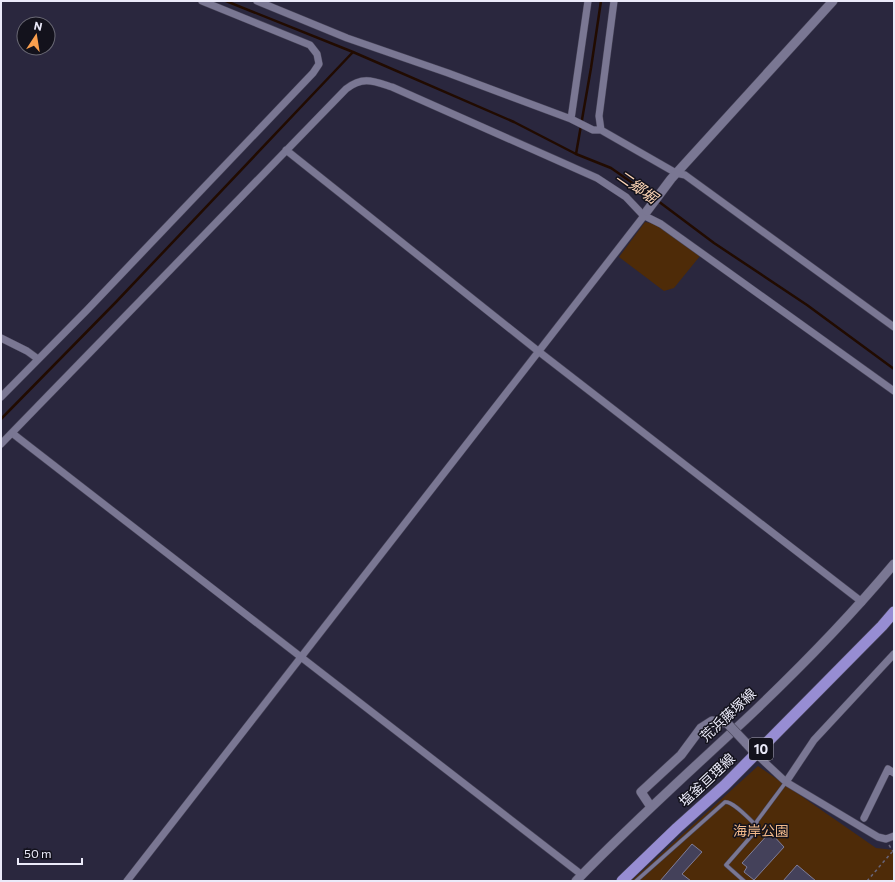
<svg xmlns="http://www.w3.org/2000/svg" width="895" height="882" font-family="Commissioner,'Noto Sans JP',sans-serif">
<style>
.green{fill:#4e2b08}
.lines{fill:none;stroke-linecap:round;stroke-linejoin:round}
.stream{stroke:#210b00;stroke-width:2.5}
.building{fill:#44415a;stroke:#7f7d99}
.service-casing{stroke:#474458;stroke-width:4.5}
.minor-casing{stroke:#474458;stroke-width:8}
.tertiary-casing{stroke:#474458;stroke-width:10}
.primary-casing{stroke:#474458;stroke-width:12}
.path{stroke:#68657a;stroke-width:1.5;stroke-dasharray:3 3;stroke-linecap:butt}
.service{stroke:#7a7793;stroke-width:3.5}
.minor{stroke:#7a7793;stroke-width:7}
.tertiary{stroke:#7a7793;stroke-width:9}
.primary{stroke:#978dd3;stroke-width:11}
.tertiary-bridge-casing{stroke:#474458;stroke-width:10;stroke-linecap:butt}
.tertiary-bridge{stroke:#7a7793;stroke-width:9}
.labels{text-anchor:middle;stroke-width:3;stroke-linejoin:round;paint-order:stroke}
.shield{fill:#13121c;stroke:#aaa9b7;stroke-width:1}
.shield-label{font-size:13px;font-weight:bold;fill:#ebeaf9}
.street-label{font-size:14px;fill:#ebeaf9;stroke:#13121c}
.park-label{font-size:14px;fill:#f2b98a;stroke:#13121c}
.water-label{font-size:15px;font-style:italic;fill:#fdd5b6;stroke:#13121c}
</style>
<rect width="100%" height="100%" fill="#2a273e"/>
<!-- green -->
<path class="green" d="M645,222L655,224L700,256L674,288L664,291L619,257Z
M758,766L876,848L894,850V881H631Z"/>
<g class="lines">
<!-- stream -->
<path class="stream" d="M226,1L353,52L514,122L576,154L611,168L654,198
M576,154L591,68L601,1
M658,201L714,243L807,305L894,369
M1,419L116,302L353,52"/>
</g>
<!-- building -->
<path class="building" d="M770,832L784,847L754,880L744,872L747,867L742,863Z
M692,844L702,852L682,874L691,881H660Z
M797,865L816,881H783Z"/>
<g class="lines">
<!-- service casing -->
<g class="service-casing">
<path id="service" d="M636,881L725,802C733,801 749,819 756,825
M744,881L726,865L754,833L757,821L786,782"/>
</g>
<!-- minor casing -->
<g class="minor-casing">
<path id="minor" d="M257,1L347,38L448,73L571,119L593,130H601L676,173L685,175L894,327
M571,119L588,1
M601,130L599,116L614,1
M286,150L538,351L862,602
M1,338L27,351L38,359
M1,397L88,309L313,73L319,64L317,54L310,45L202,1
M12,433L582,875
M1,444L346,89C363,76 373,81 392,87L597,178L626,197L643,215L661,224L894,391
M756,754L786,782L878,837L886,839L894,836
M786,782L814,740L894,654
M864,818L888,769L894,773
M127,881L647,212"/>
</g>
<!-- tertiary casing -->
<g class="tertiary-casing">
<path id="tertiary" d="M647,211L671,179L833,1
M745,742L756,754
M651,807L641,792L681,755L701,728L712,721L727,723
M576,881C630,825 688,773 745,720C797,671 848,619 894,564"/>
</g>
<!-- primary casing -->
<g class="primary-casing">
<path id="primary" d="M622,881L677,828L725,785L882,626L894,612"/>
</g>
<!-- path -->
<path class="path" d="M889,845L894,853
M867,881L892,852"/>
<!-- service -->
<use href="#service" class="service"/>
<!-- minor -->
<use href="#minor" class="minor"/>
<!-- tertiary -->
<use href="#tertiary" class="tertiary"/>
<!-- primary -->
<use href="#primary" class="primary"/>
<!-- tertiary-bridge casing -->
<g class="tertiary-bridge-casing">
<path id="tertiary-bridge" d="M727,723L745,742"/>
</g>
<!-- tertiary-bridge -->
<use href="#tertiary-bridge" class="tertiary-bridge"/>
</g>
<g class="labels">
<!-- shield labels -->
<rect class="shield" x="749" y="738" width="24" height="22" rx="3"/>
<g class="shield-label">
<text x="761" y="754">10</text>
</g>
<!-- street labels -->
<g class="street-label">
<text transform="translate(728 715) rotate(-43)" y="5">荒浜藤塚線</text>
<text transform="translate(707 780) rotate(-43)" y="5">塩釜亘理線</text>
</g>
<!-- park labels -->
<g class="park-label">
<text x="761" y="836">海岸公園</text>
</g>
<!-- water labels -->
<g class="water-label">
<text transform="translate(637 187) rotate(35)" y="5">二郷堀</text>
</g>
</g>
<!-- border -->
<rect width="895" height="882" fill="none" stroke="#ebeaf9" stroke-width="4"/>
<!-- north arrow -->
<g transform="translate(36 36) rotate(12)"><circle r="19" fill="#13121c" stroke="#696874"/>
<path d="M0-3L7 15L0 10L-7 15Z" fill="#fa9f4e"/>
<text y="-6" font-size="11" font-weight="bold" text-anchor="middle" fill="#ebeaf9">N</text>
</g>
<!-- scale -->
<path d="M18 858v6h64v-6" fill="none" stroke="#ebeaf9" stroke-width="2"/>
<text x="24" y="858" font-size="12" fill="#ebeaf9" stroke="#13121c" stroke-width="3" paint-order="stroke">50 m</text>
</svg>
